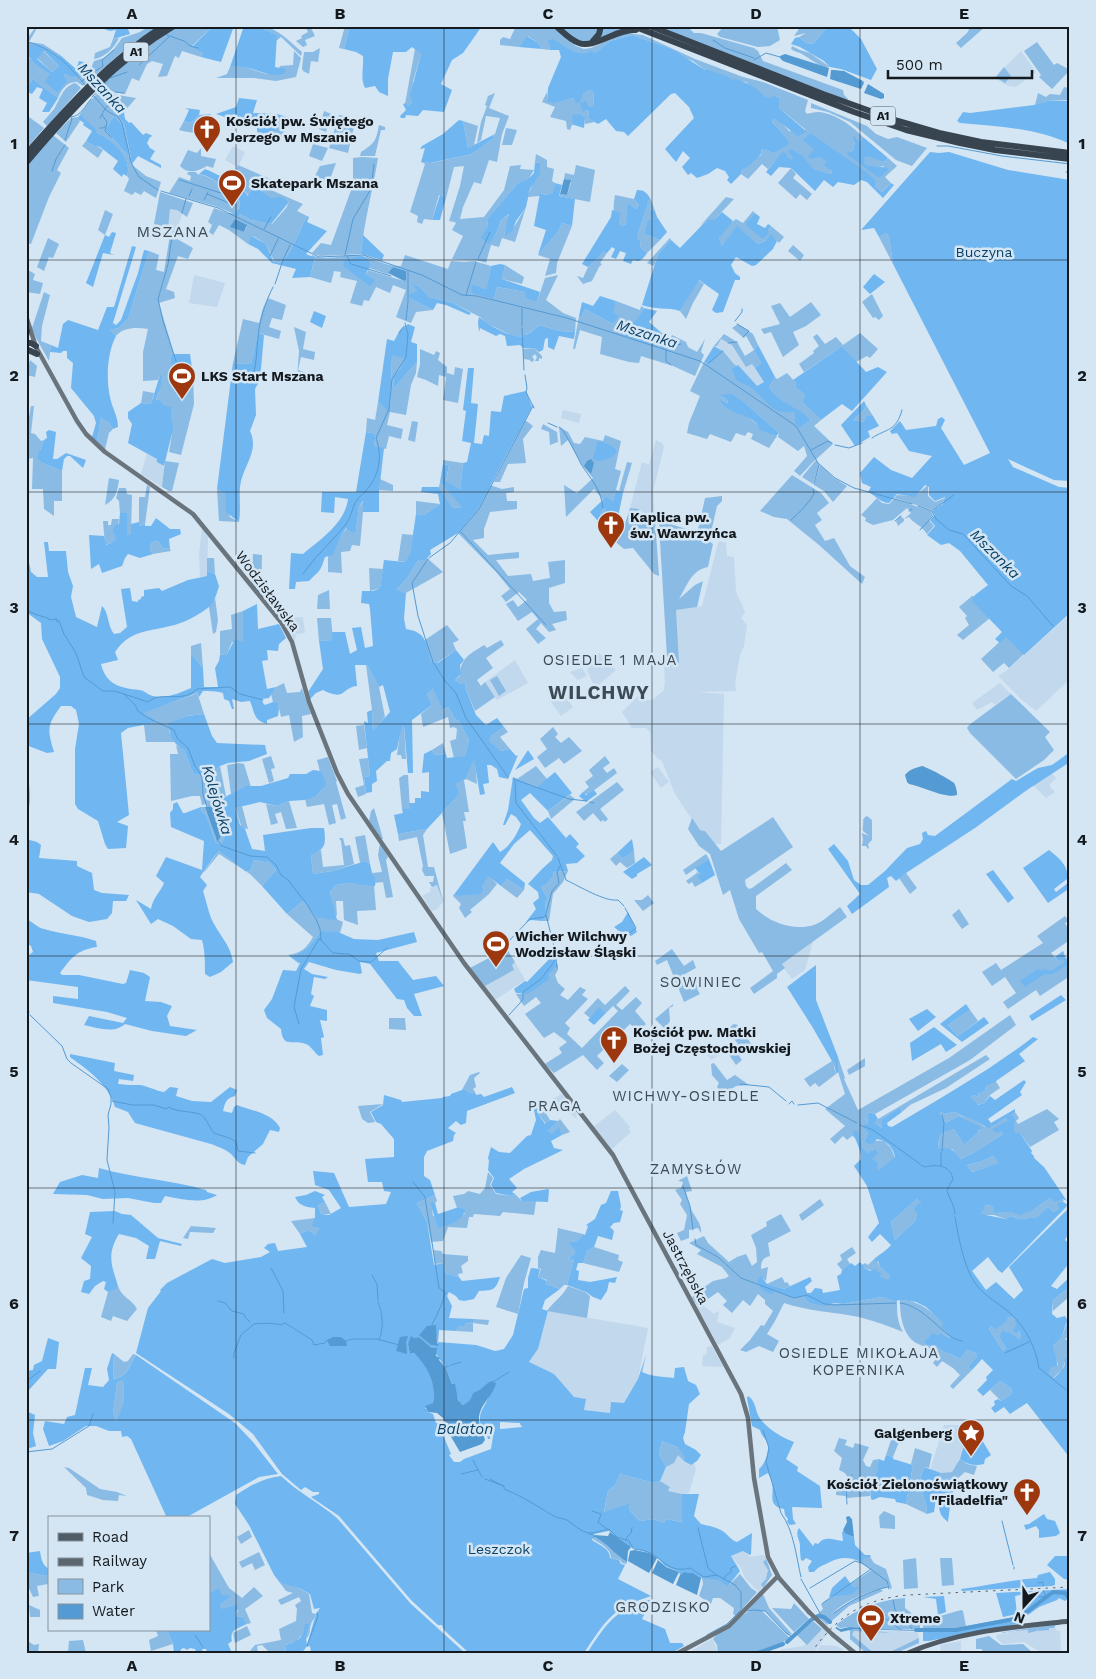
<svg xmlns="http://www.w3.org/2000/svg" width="1096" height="1679" font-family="'Work Sans',sans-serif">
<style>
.built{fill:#c2d8ec}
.green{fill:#8abbe4;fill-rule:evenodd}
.forest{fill:#70b6f1;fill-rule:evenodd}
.water{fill:#549ad3}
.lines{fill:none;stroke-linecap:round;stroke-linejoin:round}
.stream{stroke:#549ad3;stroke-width:1}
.river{stroke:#549ad3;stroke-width:4}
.secondary{stroke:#6a747d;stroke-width:4.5}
.primary{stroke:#4f5b65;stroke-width:5}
.motorway{stroke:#384551;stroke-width:6}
.rail{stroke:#5c666e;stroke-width:1;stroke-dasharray:2.5 5;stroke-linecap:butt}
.secondary-bridge{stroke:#6a747d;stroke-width:4.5}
.grid{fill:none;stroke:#14191e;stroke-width:1;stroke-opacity:0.55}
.labels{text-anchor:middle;stroke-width:5;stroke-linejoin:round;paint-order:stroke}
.shield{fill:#d4e5f3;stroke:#4e565e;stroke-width:1}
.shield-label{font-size:12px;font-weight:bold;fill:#14191e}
.poi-label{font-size:14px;font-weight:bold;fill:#14191e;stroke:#d4e5f3;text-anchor:start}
.park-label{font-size:14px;fill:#094166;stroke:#d4e5f3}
.street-label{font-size:14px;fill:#14191e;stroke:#d4e5f3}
.water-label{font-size:15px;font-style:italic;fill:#0b4267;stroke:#d4e5f3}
.neighbourhood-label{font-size:15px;letter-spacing:1px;fill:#3d4b56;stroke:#d4e5f3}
.quarter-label{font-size:16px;letter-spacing:1px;fill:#3d4b56;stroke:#d4e5f3}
.district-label{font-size:19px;font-weight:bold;letter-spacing:1px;fill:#3d4b56;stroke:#d4e5f3}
.neatline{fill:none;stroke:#14191e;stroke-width:2}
.grid-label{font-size:16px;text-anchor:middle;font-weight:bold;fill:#14191e}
</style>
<rect width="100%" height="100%" fill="#d4e5f3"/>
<!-- built -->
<path class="built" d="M1021,51L1036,72L1016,87L1008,86L994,78Z
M233,146L245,152L238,167L225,160Z
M170,209H177L182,214L178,227L183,230L180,236L168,230Z
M194,275L225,283L217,307L189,303Z
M721,339L732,345L746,366L752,364L765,382L757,386L742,370L734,364L723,351L717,346Z
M563,410L581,414L579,423L561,418Z
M656,440L662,443L664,447L653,491L655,520L652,522L642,521L638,518L639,509L630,508L642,462L649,465Z
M147,453L157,459L167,471L162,487L141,474Z
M202,528L208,537L207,576L200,577L199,554Z
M720,541L726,543L727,556L734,557L736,592L745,612L741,618L747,625L744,646L740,655L735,683L736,691L697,692L724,694L721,844H715L705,831L699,830L675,794L662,761L657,758L651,751L650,732L646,728H632L622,712L640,694L645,700H652L664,690L665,682L664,665L676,663V610L702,606L718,543Z
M303,617L305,633L296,634L295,641L283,621L288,622V618Z
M1066,618L1070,623V679L1036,711L1021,699L998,676L1006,671Z
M599,653L616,670L595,688L587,670L597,660L594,656Z
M515,660L528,683L497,700L485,682Z
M582,668L587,676L578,680L570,672Z
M1000,683L1011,694L995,705L992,702L977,710L972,703Z
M561,691L573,707L561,716L549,699Z
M658,767L669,782L661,788L650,772Z
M1051,773L1056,778L1050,784V787L1055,792L1046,798L1033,785Z
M437,885L444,901L437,909L432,911L422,896L431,891L430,888Z
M813,941L805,970L792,979L781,964Z
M515,962L525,980L495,1000L485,986L514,970L511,964Z
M710,1041L719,1055L711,1060L702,1046Z
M562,1094L573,1107L576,1112L577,1119L552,1099Z
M615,1110L630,1127L629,1129L631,1132L612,1149L593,1127Z
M702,1304L714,1314L718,1311L719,1312L717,1322L735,1328L730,1338L718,1345L697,1307Z
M548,1311L648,1328L638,1379L624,1404L610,1413L584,1410L554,1374L529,1363L538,1349Z
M712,1346L716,1354L724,1367L702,1366L703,1355H706L707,1347Z
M944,1425H962L972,1429L965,1442L960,1459L955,1468L952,1472L941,1473L930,1470Z
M678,1455L690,1465L694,1463L696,1469L689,1493L682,1494L668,1491L670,1487L660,1481L666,1467L674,1463Z
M744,1551L750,1557L764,1555L772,1574L759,1592L745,1578L741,1568L731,1556Z
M1055,1626L1056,1630L1060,1631L1061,1653H1042L1024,1642L1003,1644L997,1639L996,1635L1032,1628Z
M822,1628L828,1633L814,1653H776L783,1649L803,1646Z
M848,1629L918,1632L919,1643L896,1653H866L850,1639V1631Z
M712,1639L716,1646L717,1653H688Z
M961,1641V1653H941L940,1645Z
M821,1645L836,1646L843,1649L841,1653H829L826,1650L823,1653H815Z"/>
<!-- green -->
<path class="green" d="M149,26H158L121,53L92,78L90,71L94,61L104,58L114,49L122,38L140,32Z
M179,26H213L192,46L203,53L201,57L182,51L179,58L175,56L167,76L158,77L163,64L152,61L147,64L139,81L132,78L125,94L114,92L100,85C124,63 151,42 179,26Z
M257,26C276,26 288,40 302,52L301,56L281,37L276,41L277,35Z
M310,26L315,36L305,40L307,45L303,47L296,41L302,38L301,36L308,32L306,28Z
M345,26H350L344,49L339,48Z
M516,26H552L576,46L584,49L591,48L625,33L643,35L695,59L743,77L763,82L808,100L805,111L807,114C810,113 814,112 818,112C835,113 852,126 863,137L859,142H855L853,151H850L879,178L884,166L873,168L865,164L863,158L867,155L884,162L888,158L897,166L885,177L891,183L882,192L875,186L815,149L814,157H820L828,162L832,171L831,174L812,169L804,157L790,159L783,152L768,169L762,164L748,179L741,174L743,169C745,168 758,157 761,155L762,149L773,153L786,137L772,122L774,119L781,122L789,131L806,130L779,108V98L774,95L772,98H767L746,82L733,80L719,74L717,75L707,68L705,70L693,61L682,57L672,49L632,35L610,41L595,53C589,52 586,55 579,54C571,52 562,44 554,39L549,46L550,50L542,49L538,43L528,36L519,47L500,45V40L503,37L510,39Z
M558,26H600L599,30L590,41L580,42Z
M602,26H628L633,28L596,40Z
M657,26H687L694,33H701L754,48L758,51L763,61L843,90L844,95L848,99L846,101Z
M724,26L735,28L740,26H777L780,40L770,46L758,47L720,37L717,34Z
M801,26H826V29L813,44L806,43L799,37L806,33L794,36Z
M971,26H986L961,48L956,43L967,33Z
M35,28L36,30L29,42L43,44L60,55L59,58L42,47L26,48V40Z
M119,38C114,48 106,57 94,59L95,53L110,47L113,39Z
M1037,42L1054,65L1057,63L1070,70L1052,89L1039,77L1041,75L1024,51Z
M792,46L800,50L810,53L830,67C820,68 811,59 802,54C798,52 795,52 791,49Z
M320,48L318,62L311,61L309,74L303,71L302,68L304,52H313Z
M415,49L421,54L413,81L412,102L408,106L405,104Z
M26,51L28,57L51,74L58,93L66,81L64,76L66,74L86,68L88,63L89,64L87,70L90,79L83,86L77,82C67,81 61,90 58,98L33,79L26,88V79L29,76L26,73Z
M43,51L59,66L52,72L37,58Z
M294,51L301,58L296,77L276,81L254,78H216L227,74L230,67L239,65L266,74L285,69H279L280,66L293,65Z
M1004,67L1011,76L1005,83L996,77Z
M75,83L77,84L81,88L47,126L43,122C46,118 50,114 54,109C60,100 62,87 75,83Z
M1064,87L1068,88L1070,87V100L1047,101L1035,105L1038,93L1046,97L1050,94L1060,95Z
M101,90L112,94L136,98L124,112L118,116L124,123L132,165L146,176L161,182L156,198L144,191L141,195L135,192L132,195L124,191L129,179L127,176C127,173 129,171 128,168C128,154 110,137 97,133L92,125L78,119L80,121L66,142L56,133L71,118L78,117L89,102ZM114,116L123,126L129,156L105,130Z
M590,90L594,93L593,107L584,112L587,110L589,112L588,118L595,122L585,124V118L574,123V125H572L570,130L567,129L566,121L550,117L555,107L542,102L547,92V101L564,100L573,98L575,103L583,94Z
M495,93L489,108L509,116L502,134L497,162L489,160L481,184L474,182L463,207L460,219L484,217L504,190L510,166L521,165L520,169L534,170L529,178L518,183L487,219L488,226L482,238L489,243L496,234L501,220L510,214L504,235C515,230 519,217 526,207L515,242L502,238L499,247L491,245L486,263C474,258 465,261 452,259L463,236L452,230L456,223L454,222L449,221L460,186L464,166L454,167L446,198L439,195L432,220L424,219L422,224L417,222L418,216L410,212L425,164L421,162L431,163L472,154L494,138L493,135L495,134L500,118L486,116L481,140L477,143L481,122L487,106L485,105L488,96Z
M811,103L867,126L876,134L888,139L897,137L927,148L912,166L896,160L850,122L828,112L811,108Z
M324,111L331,114L326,132L319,129Z
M211,114C200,131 201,136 179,130L184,121L191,123L199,115Z
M339,115L356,118L348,153L329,148Z
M29,117L44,128L26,149V123Z
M463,121L478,126L474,145L468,148Z
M379,125L385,127V130H381L375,156H360L361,152C375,143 376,141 379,125Z
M277,126L286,127L281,140L272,137Z
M506,128L517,130L512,145H502Z
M53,135L69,148L57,170L61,173L49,197L31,244L26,243V165Z
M86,141L95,147L97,146L103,150L98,158L82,146Z
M313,144L328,148L322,161L309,156Z
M201,148V156L216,159L213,168L207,166C198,171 189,175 180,166L188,150L197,153Z
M536,154L547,160V167L554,169L552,181L555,183L554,193L546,195L541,193L540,196L528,197C531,183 540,178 540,163L535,162Z
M362,157L378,158C373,190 364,221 361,254L320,256L312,253L321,243L331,245L353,185V158Z
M336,163L329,182L315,176L320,166Z
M238,165L275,181L271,190L303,204L297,211L307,216C300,229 292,254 280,263L274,261L266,244L253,236L248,244L229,230L219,225L213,235L209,232L212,225L208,222L214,208L227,213H232L215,206L169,193L179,177L190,181L191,176L187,174L188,172H196L197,174C209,175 214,183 224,184L227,188L224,193L240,201L239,207L235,215L240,214L251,220L272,224L286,208L289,202L279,198L271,199L263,192L257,183L249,196L242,188L246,180L234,173ZM235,219L247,227L244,232L231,227Z
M576,165L595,170L590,202L559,196L560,194L567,195L571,183L567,179H564L565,173L574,175Z
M791,168L796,174L793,178L812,194L807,200L800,194L796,199L778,183Z
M160,192L193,203L187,217L177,210L170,209L168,230L154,224Z
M615,195L634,199L639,205L636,209L629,204C627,211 628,217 626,224L622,226C612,217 613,207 615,195Z
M726,197L734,199L716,218V220H707L700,226Z
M646,200H651L655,211L652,209V219L644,234L660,240L647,253L640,247L641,240H637V237L648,204Z
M105,210L113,214L105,235L98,230Z
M753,211L755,213L747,223L768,230L771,226L784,237L779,243L771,235L765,241L758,244L747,235L722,246L719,238L725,228L736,219L743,223Z
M562,223L572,226L557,263L556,273L545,276L550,259L538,255L557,233Z
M886,233L889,237L893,264L879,237Z
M170,235L193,248L188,259L178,256L166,289L174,292L175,298L159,303L174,354H172L170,358L174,377H184L193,374L194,404L181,455L169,452C173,430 176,414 156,401L159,391L160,375L158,380L143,381V352L148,329C137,327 123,327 116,336L109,330L119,328L128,319L149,251L159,255L156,270L164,272Z
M48,238L59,244L53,258L49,257L44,271L37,267Z
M670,238L671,240L658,254L654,266L647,263Z
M793,245L804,255L800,261L788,251Z
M603,250L607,253L600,263L602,264L599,267L592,281L583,284L577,276L583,278L588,267L597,259Z
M312,255C328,263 346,252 363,256C375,259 388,267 401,266L405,255L448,269L451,261L464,262L474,261L491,266L486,291L482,289L494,299L497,287L525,292L537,302L545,278L558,275L546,300L563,313L576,318L575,332L559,331L540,325L524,336L515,337L486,323L480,317L453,303L429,297L420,287L411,284L419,291L409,298L433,310L416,312L411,323L396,317L406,290L393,285L390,293L376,287L369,301L364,300L362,306L350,303L357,281L340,277L341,272L334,271L331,283L310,277L315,259L311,257ZM361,256L371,266L369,268L390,275L388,273L393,267L406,271L404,281L368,270L366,275Z
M505,265L524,277L522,284L502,279Z
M26,269L35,274L33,280L43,283L40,294L26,292Z
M698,280L704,284L693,303L686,319L680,311Z
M44,292L50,295L42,326L41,341L51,345L49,361L36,338L32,328Z
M872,294L883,316L879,320L875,317L873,318L862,302Z
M268,298L286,305L282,320L272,318L269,327L281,331L279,339L258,333L251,364L233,363L243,319L259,323L263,308Z
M616,301L640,310L641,306L644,308L636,322L668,344L672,335L686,342L688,347L697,352L705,339L701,352L704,355L695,376L673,366L641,356L639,363L629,362L600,354L602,337L580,330L575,349H573L579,316H582L585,309L613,324L618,315L612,313Z
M811,302L821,315L806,326L793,332L799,345L783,357L771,332L764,334L761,329L780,324L771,306L780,303L790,317Z
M738,324L753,334L758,345L754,350L761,363L755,368L752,364L746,367L732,345L721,339L717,346H714L724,334L737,342L745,356L754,350L746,336L744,338L732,328Z
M294,327L306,332L303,349L315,352L314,360L301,357L298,370L311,374L310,381L297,379L299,351Z
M860,333L878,349L870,358L867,356L856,362L842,346L804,372L799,364L814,353L813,351L819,346L813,337L817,334L825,344L836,337L843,345Z
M534,348L542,356V359L539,358V361H535L537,357L535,354L532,357L534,359L533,362L530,361V360L524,359L523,349Z
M420,349L434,355L436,351L440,353L438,360L447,367V373L454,375L455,367L463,369L458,403L443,400L446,377L439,375L438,386L426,380L417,377L420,364Z
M723,351L734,364L742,370L757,386L790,412H795L800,428L811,420C804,411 793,408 783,402C778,399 773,392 769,387L775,377L777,379L787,373L796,383L795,387L805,395L802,402L821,420L814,426L833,444L813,462L800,476L794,471L807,456L804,446L798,451L778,437L779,433L745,403L721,396L728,401L727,403L721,399L736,412L742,413L757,424L765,432L777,436L769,448L751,439L753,434L748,432L745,436L736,433L731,442L710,434L707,439L687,433L689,423L700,396L690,391L704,362L709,364Z
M392,356L406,357L401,368L393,377L394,388L417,362L416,373L411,385L406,415L390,412L387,425L403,429L401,439L389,436L386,449L374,446L376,434L366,432L367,418L375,420L378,402L390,411Z
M30,360L37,366L35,377L26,375Z
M143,391L154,393L151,404L141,403Z
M866,405L873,416H866L863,422L853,420L864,410Z
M31,406H34L31,433L35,434L41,441L44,440L40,450L43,463L62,471V501H54V516L44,509L43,489H32L33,458L26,459V435Z
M101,418L109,423L113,429L109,433L105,449L97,442Z
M525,420L533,426L523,439L526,463L508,464L500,482H494Z
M412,421L418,422L415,442L408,440Z
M543,424L557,432L558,442L550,445L549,432L541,429Z
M559,427L568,432L574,443L580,444L585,437L603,441L605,435L621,441L615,469L621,471L613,501L606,498L603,500L594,489L566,517L564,485L577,493L593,478L582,465L568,440L561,446Z
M443,460L463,463L460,491L446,482L449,465L443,464Z
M816,460L819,465L813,484L802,477Z
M165,461L179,463L172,491H169L162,487Z
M627,462L632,463L623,493L619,491Z
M820,465L834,478L847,486L833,502L824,491L814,485Z
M792,475L821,493L829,503L817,513L822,520L815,525L825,541L834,538L850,566L865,577L862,584L819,545L787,519L774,517L760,511Z
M109,478L119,480C117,492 116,499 105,505Z
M380,479L393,485V491L379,490Z
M440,482L463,507L453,508L439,487Z
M147,485L150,487L145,524L139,526V497H145Z
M490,485L502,489L514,487V492L506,493L507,501H517V509L490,512L484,529V538L473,540L488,555L519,552V558L496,560L508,576L531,574L533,581L550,578L548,562L565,560V583L549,588V603L554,612L566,611L567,620L552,624L556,630L549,632L541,623L536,629L546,638L538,644L526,629L538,619L532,612L518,621L506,604L513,600L518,607L527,600L519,592L506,602L501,596L510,589L497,573L458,533L478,509Z
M928,485V496L935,502L945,498L943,503L932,510L894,498L897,495L915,496Z
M119,488H126L127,494L132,495L131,534L126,536L127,514L120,513L119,501L116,498Z
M217,489L225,494L230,517L239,522L219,521Z
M722,496V501L717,506L709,541L713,544L708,567C691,570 687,586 679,599L695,585L703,581L697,607L676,610L679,663H672L671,657H667L659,524L667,523L696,532L699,526L705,498Z
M877,498L882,503L889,504L894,499L931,511L933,515L929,520L934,526L927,534C920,524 914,524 909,517L904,519V521L898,526L896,521L900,516L904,519L911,513L907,508L893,520L873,525L865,521L866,518L861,515Z
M364,501L360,546L352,545L350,551L341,552L342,573L328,572V556L333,554L342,534L347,528L356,531L359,506Z
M416,501L440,504L424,515L416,514Z
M604,508L613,521L624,527L630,508L639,509L638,518C643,522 649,524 655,520L659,576L654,574L633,548L624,549L612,539L607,531L609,529L600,515Z
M112,519H119L116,541L105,545L103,521H108V525H111Z
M402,534L413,535L410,555L405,562L398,561Z
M156,541L159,542L163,548L170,549L171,551L153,554L150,549L151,543Z
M253,554L262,555L261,595L251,584Z
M207,558H214L215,574L207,571Z
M427,558L443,572L406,593L395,591L408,577L418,560Z
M369,568L383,569L380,588L370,591Z
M329,590L330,609H317L318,595Z
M972,596H976L990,618L963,640L957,635L969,625L965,618L967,616L959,607Z
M215,598L218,620L216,632L213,634L209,607Z
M243,611V642H232L227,654L220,655V631L232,629L231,615Z
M317,618H331L333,640L319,641Z
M447,625L459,640L453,643L456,650L437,663L432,662L425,640Z
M1006,636L1024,654L1009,668L1004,663L993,672L981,659Z
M501,640L504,645L486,658L493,668L477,680L481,686L485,682L495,697L475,711L465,687L466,682L461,684L455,680L460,676C460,658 470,654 484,645L487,648Z
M201,643L203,668L191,654V646Z
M366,665H367L379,687L385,717L373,732L372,710Z
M497,676L506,691L499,696L490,680Z
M284,683L287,693L300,692L302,688L311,714L302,716L303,737L294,742L289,715L281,717L278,704L273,702L271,694L276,687Z
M433,687L444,710L448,707L456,720L459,721L469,740L465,756L454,758L450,741L456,739L457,729L454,727L450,728L448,717L423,727L421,714L432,705L427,694Z
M197,692L204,714L187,716L169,723V731L175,742H146L144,725L154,723V719L141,713L193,695Z
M1011,694L1050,732L1045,737L1054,750L1044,760L1016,779L970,733L967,728L969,725Z
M364,725L367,748L359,750L356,726Z
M401,726H404L406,759H402L401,755H397Z
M504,727L508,732L500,737L510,749L501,751L488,741L491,736Z
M553,727L558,734L555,737L561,743L569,737L582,751L564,764L559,758L545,768L537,757L547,749L540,739Z
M443,743L446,754L434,755L432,750Z
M176,745L184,750L194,775L213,772L220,766L226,796L218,802L220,815L227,829L225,836L221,844L216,843L206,815L202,812L201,807H205L217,841L223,832L216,806L208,807L206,804L202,805L200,796H192L171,801L170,754H178Z
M271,756L275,768L271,769L274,781L269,783L262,759Z
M605,756L610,763L603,768L607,773L614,768L617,773L589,794H584L583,792L589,787L585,782L593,776L589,770Z
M328,757L337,781L336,782L346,818L341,820L337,804L332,805L336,823L329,825L324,804L307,807L305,799L315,797L324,788L317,760Z
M368,758L370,776L364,777L366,794L358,797L355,788L364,785L359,759Z
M474,758L475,761L477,784L466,779Z
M239,763L244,764L251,787L245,786L231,794L227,765Z
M536,766L547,779L537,787L517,779Z
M404,775H408L410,809H402L399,778Z
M464,780L469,812H464L466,821H463L467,848L450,854L442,813L454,800V784Z
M617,782L624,790L600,809L608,819L605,822L603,820L601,822L593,813L584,821L576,812Z
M570,795L575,799L551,819L548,811Z
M289,801L297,828L286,829L281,812L275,814L278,823L271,825L266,804L277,806Z
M242,806L248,829L242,828L235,808Z
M374,808L383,839H381L369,821L371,811Z
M867,816L872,820C872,827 872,833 872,840L868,844L869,848L868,849L866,846H862L863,840L862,833L869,836L863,831C862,827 864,825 863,820L865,817Z
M773,817L793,847L745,880L746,886L749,889L752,888L786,863L792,870L756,896V909C771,923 793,931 814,925C823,922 833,912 840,907L847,917L782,964L785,968L777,974V978L754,994L750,988L773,971L762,952L759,953L739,919L730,890L723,895L710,854L699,846L688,829L692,818L700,830L705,831L721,851Z
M427,829L423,835L428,867H434L443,901L437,885L432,887L429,882H433L434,876H425L422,870L423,866L417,837L399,841L398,834Z
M365,835L370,864L366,861L360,863L355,837Z
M339,838H343L345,846L350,845L354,864L332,871L313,874L311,855L321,850L323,867L344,865L341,841Z
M380,843L388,857L386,860L393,897L386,898L383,882L375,883L376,878L372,873L382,872L378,855Z
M219,851L245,871L250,872L254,860L270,863L276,870L262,886L250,874L219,854L205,871L202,873Z
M634,851L635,863L627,868L620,862L616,866L610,859L617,853L623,859Z
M706,854L709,859L686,875L683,870Z
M568,871L563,882L553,894L549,921H543L546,913L545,901L548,899L541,887L547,884L554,875L553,872Z
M696,871L701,875L699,877L702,883L695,887L692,882L689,884L686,881L697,873Z
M906,873L917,888L910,894L899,878Z
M488,875L497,884L489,894L470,910L472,912L465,918L459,908L461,904L453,896L465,894L482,887Z
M507,879L524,890L517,898L501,886Z
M347,883L374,885L376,910L357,911L358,925L344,920L343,901H336L337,916L335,914L330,892L336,885Z
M648,895L654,903L643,911L634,900H642Z
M303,901L317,918L336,919L343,922L340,933L321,931C312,942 306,954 291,956L300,963H298L288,955C301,953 306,949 313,937L287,914Z
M959,909L969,924L962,929L952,915Z
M1065,916L1069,921L1065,923L1067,927L1070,925V940L1051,953L1058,961L1067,958L1070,963V976L1040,996L1036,990L1008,1009L1003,1002L1016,993L1005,977L992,986L982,972L996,963L1001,970L1043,943L1037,936Z
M505,946L515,962L512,965L514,970L485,986L470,968L487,959Z
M672,949L684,966L693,960L696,968L683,975L689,986L702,978L705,984L697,989L700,994L684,1002L667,960L657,965L655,961Z
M558,964V970L555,975L558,983L565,989L560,995L568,1000L580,987L586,990L582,995L588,999L565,1023L570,1028L567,1034L582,1048L618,1011L613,1006L606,1013L599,1008L590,1018L584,1013L598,998L605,1005L625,986L630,991L616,1005L622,1010L636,997L642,1003L635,1011L646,1024L638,1031L630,1024L597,1056L604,1063L597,1070L583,1055L554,1073L545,1064L562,1053L559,1048L567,1042L554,1032L544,1038L525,1014L541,1003L536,997L524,1006L516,994H522L550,977L549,974L554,967Z
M673,1004V1006L669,1008L670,1021L665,1029L655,1019Z
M970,1010L978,1021L958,1036L948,1025Z
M1010,1015L1016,1025L970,1060L875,1114L869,1112L867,1115L868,1124L864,1129L868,1133L865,1140L884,1141L891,1148L895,1158L878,1172L871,1159L874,1149L869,1154L854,1137L852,1136L847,1140L843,1136L835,1144L830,1139L845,1126L825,1109L845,1094L838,1072V1057L845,1078L844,1079L858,1110L949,1058Z
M389,1018H405L406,1030L389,1029Z
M734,1024L738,1025L734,1030L740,1038H742L740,1033L743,1031L751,1044L737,1053L742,1060L736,1065L726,1050L731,1046L732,1048L728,1051L730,1053L735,1049L734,1046L738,1044L727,1029Z
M986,1055L990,1059L946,1088L910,1105L902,1112L900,1107L882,1119V1128L875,1123L878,1119L895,1109Z
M865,1058V1066L849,1075L847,1070Z
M832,1061H834L835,1065L834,1067L836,1074L819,1087L815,1083L810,1087L804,1079Z
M714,1063L727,1080L735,1075L749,1085L736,1086L722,1095L717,1087L719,1083L712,1075L711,1064Z
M622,1064L629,1070L617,1082L609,1076Z
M479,1072L480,1073L474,1078L476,1087L473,1089L475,1092L470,1093L463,1088L470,1075Z
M995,1080L1000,1088L990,1095L984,1103L977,1105L971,1097L974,1095L979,1097L978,1094L985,1091L986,1086Z
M383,1104L370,1112L375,1122L368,1123L362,1119L358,1106Z
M541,1105L550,1120L546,1124L537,1112Z
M1047,1109L1059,1119L1054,1122L1059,1130L1030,1147L1020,1133H1015L1012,1115L1015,1112L1019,1118L1016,1121L1018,1124Z
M941,1110L944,1114L954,1112L964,1117L968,1116L985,1127L1006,1118L1007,1121L1000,1131L1003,1134L975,1152L961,1159L952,1149H938L939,1138L941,1134L954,1129L964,1145L979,1132L978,1127L958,1116L946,1123L940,1114Z
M560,1119L570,1132L562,1135L559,1128L552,1135L548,1131Z
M993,1156L1000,1163L972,1172L967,1165L980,1162Z
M488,1172L493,1178L490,1185L496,1194L511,1196L515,1194L522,1201H536L534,1215L503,1212L500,1216L474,1214L473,1217H469L467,1228L448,1227L443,1241L431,1242L427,1222L417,1203L435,1195L437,1201L435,1203H431L433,1216H460L465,1214L459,1207L457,1208L453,1196L464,1194L468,1191L480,1194L485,1188Z
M687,1176L692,1191L686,1192C687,1198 689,1204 691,1209C695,1218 702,1223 701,1233L698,1228L689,1230V1238L681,1241L677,1233L684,1230L687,1215L680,1204L682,1200L675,1190L681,1188L683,1182L678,1181Z
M1050,1198L1063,1199L1064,1201H1062L1059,1208L1054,1212L1048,1207L1039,1217L1020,1219L1010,1216L1006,1219L994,1215H981V1211L985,1205L992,1206L994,1213L1033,1210Z
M820,1199L824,1205L802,1221L799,1215Z
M917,1199L921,1201L915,1221L895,1240L891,1222Z
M325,1202L331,1214H321L318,1205Z
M781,1214L791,1231L768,1243L770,1256C762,1258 761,1262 761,1269L768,1267L766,1281L761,1277L757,1280L775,1291L803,1296L809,1303L843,1304L882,1297L893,1301L897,1300C897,1313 897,1321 903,1332C889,1326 874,1321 859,1317C834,1312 807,1311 784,1303L775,1321L767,1334L779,1341L773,1352L759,1346L746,1352L740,1350L750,1340L761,1325L764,1326L773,1311L765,1304V1300L758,1294L750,1306L743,1300L732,1313L723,1305L727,1301L718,1292L698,1306L692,1297L700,1293L699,1289C705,1288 708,1284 713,1281C719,1279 724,1280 729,1276L722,1267L697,1254L701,1250L689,1243L704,1236L708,1243L729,1262L737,1257L746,1254L752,1266L757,1262L756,1248L751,1235L767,1226L766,1222Z
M315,1218L321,1228L315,1237L309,1230L300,1234L291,1221Z
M191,1226L216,1228L213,1233L190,1232L188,1239L183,1238Z
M558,1228L583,1234L577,1241L571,1242V1246L575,1251V1254L568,1258L574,1260L567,1285H564L560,1289L546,1284L547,1280L538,1277L541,1269L538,1268V1257L541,1250L555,1253Z
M594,1247L619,1255L618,1260L623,1262L619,1272L583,1263L587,1251Z
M852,1247L856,1253L847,1259L850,1264L842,1270L837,1264L842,1260L840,1255Z
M433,1250L441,1251L443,1254L468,1256V1261L461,1266L463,1273L458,1274L459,1277L445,1273L444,1263L435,1264Z
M521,1255L531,1258L524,1283L518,1314L496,1307L506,1278Z
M874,1259L876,1261H877L880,1267L890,1276L888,1281L879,1277L882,1275L865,1268L862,1265L865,1263L868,1265Z
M782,1277L785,1283L787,1282L790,1286L784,1289L767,1284Z
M118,1286C121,1297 132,1299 137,1309L127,1321L113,1316L111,1321L101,1317L108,1292L115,1289Z
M568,1286L585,1292L590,1296L587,1318L547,1311C553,1302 563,1296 568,1286Z
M1070,1287V1296L1053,1311V1300Z
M900,1300C926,1300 942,1323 960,1339L949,1338L939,1332V1336L928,1345L936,1344C944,1354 949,1353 960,1359L967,1350L976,1353L979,1356L968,1367L972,1370L953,1389L950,1386L960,1375L953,1368L942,1361L937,1367L933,1363L938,1356L933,1355L934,1351C929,1348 922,1346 916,1343C902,1334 900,1315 900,1300Z
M1011,1317L1014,1319L1021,1337L1019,1339L1010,1332L1000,1339L1006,1348L1003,1351L989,1329L991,1326L994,1330L1007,1318Z
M473,1319L489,1320L488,1325L473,1323V1332L456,1331L458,1326L473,1322Z
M1067,1322L1070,1326V1335L1065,1339L1070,1342V1359L1067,1357L1062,1370L1053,1378L1049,1373L1052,1365L1057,1367L1058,1364L1054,1355L1053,1346L1062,1337Z
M114,1354L124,1362L128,1361L133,1354L136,1355C128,1367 129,1376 113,1379Z
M123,1380L124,1400L116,1423L113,1413L117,1383Z
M1000,1381L1012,1389L1011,1394L1001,1401L990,1390Z
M893,1434L901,1437L893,1457L886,1455Z
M839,1438L847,1440L845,1445L853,1448L855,1443L869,1447L863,1460L866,1466L870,1467L873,1460L879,1459C878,1462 878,1465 878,1468C878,1477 870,1484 870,1496L847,1498L845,1496L836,1495L837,1479L845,1483L848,1478L845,1473L839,1470L842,1458L834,1451Z
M662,1441L677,1447L686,1457L684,1461L678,1455L674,1463L666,1467L659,1454Z
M915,1448L932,1454L929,1468L924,1467L919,1483L926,1503L927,1514L906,1504L913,1465L911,1464Z
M960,1459L967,1464L977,1466L974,1475L965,1472L957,1479L936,1478L941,1473L952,1472Z
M64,1467L69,1468L100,1489L117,1492L127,1496L119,1495L118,1501L103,1500L87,1495L86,1488Z
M620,1474L654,1483L660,1481L670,1487L668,1491L682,1494L683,1522L666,1519L664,1523L653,1519L640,1521L630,1511L629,1505L604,1513L608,1491L615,1485Z
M884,1511L895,1516V1529L880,1528L879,1516Z
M249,1530L252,1537L241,1544L237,1537Z
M595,1537C608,1544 615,1555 627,1562L626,1564L622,1563L620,1560L611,1558C611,1548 600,1544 593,1539Z
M259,1552L265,1565L255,1570L252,1563L242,1568L239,1562Z
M209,1553L229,1588L242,1598L254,1587L263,1596L245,1609L251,1623L247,1624L243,1617L236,1616L238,1610L221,1609L219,1604L222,1596L212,1592L209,1589Z
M863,1557H870L874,1563L886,1569L892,1588L890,1589L887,1582L888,1587C868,1591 848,1599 831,1614L858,1597L880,1589L883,1591L849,1606L827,1625L818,1617V1614L823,1609L821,1604L832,1597L838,1595L850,1584L872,1570L859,1562Z
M916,1558L918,1588L904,1589L903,1560Z
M940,1558H952L954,1585L942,1586Z
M766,1559L770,1569L769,1570H770L772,1575L763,1588L761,1584L766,1579L768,1570L763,1562Z
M26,1572L46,1576L49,1574L48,1584L37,1586L39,1596L33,1597L28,1586H26Z
M740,1574L751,1588L757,1592L736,1616L733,1614L734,1608L720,1598H713L711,1604L699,1596L703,1584L702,1577C713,1577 720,1579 729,1585Z
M274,1575C286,1586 296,1585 309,1594L312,1613L316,1614C315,1618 312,1621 311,1624C309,1631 311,1634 306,1639L310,1624L296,1642L285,1645L286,1653H270L262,1645L257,1646L258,1653H251L250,1651L255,1645L281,1640L279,1629L296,1621L297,1609L295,1605L301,1601L299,1597L281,1605L278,1600L293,1593L286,1591Z
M763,1594L769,1608L792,1634L788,1635L765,1611H762L790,1638L781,1643L755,1653H718L717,1645L713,1639C717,1633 725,1631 730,1627C737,1621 742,1614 750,1611L748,1610Z
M905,1598V1608L915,1616L938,1615L920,1620V1629H879L849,1627L840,1628L836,1625C856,1609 879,1600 905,1598Z
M794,1603L809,1619L794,1632L772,1608L791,1609Z
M29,1605L40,1610V1617H30Z
M961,1610L963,1611L966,1626L1019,1616L1021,1615V1613H1026L1019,1617L957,1629H923V1621Z
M813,1621L822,1629L807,1645L797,1635Z
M1056,1624L1054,1628H1049V1630L1038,1631L1037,1629V1631L1028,1633V1630H1026L998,1633Z
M247,1626L251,1635L235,1643L233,1633Z
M848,1629H861L891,1633L854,1631L852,1635L874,1653H866L850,1639V1631Z
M156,1630H167L173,1644L151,1651L149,1640L158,1636Z
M989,1636L1001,1645L1023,1644L1033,1653H983L982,1649H976V1639Z
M919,1638V1643L896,1653H888Z
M26,1640L34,1645L39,1644L38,1653H27V1649L26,1653Z
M83,1640L86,1653H68L69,1641Z"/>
<!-- forest -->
<path class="forest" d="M102,26H147L128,29L130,34L113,39L116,30L110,31L101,28Z
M213,26H234L221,62L201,57L203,53L192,47Z
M244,26H257L277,35L275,67L286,69L285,73C269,81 249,62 230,67Z
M350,26H482L463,53L452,60L441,84L452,90L444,112L423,110L418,116L406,115L405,118H401L400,116L406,110L403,104L406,103L408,106L412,102L410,95L421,54L412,47L406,52H393L388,79V96L379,92L375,86L365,88C360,79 364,66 363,56L356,52L344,49Z
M826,26H848L861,39L877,69L871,80L841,69L830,67L824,61L800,47L791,44L795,38L799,37L806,43L813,44L826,29Z
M632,35L672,49L705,70L707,68C716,75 725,73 733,80L735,79C741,81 748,83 754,87C760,91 764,98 771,98L774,95L779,98V108L806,131V132L798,136C790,131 783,123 774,119L772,122L786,137L789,144L773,153L762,149L761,154C758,158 747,168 743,169L741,174L731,184L727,180L729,177L725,171L717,168L708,174L697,178L691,173L688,175L682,167L690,158L683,151L676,162L665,149L694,118L689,107L675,93L671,94L628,136L624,132L616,131L606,119L598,124L588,118L589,112L587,110L583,112L580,103L585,101L590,107H593L594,93L590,90L583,94L579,103H575L573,98L553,103L547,101L548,88L561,57L559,50H550L548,40L554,39C566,46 577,59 591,51L595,53L610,41Z
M527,36L538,43L542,49L519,47Z
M28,45C41,44 49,50 59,57L60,55L76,69L79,61L88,63L84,75L72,77L66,74L64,76L67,81L58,93L45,82L50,74C41,67 23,59 28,45ZM44,51L59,66L52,72L37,59Z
M33,79L58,98L49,112H42L47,103L39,98L43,89L37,87L32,94L26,91V88Z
M239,98L257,100L253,113L277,114L290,118L286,127L277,126L272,137L257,132V128L216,114L236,107Z
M1047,101H1070V144C1036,128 997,126 960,123L957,121L963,112L970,113L1034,105Z
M185,108L200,110L199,115L191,123L184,121L189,110Z
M124,112L125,119L129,123L131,122L143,135L146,133L153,136L150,137L147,143L150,148L155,151L150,159L161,165V168L138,156L132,164L124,123L118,116Z
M579,114L585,118L584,128L574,125L572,120L573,115Z
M81,115C86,123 95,124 97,133C110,137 128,154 128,168C129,171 127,173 127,176L123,174L122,177L113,169L118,161L100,147L97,146L95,147L86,141L92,131L83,125L84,123L78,119Z
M114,116L123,126L129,156L105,130Z
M459,120L463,121L468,148L493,135L494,138L472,154L430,163L421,162L425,148L420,149L422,146L443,134Z
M810,133L865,171L875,180V186L882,192L891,183L894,185L883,198L867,182L861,180L854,185L838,182L833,187L824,180L815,191L791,168L779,167L771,176L766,172L783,151L790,159L793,158L788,151L791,149L804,157L813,169L831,174L832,171L824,165L827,162L820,157L811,159L808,157L814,149L803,140Z
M854,136L859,142L863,137L888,158L884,162L867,156L864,158L865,164C875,169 881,165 889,169L879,178L848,155L847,152L853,151L855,142L853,138Z
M930,152L939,153L949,152L1008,170L1070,180V481L1054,480L1008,459L1013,467L1059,487L1070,488V613L1024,655L1006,637L1000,643L995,639L1002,632L972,601L975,595L988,585L960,551L949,543L941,545L927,535L935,526L930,520L935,515L932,511L943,504L945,497L935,501L929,495V487L925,485L915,497L897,494L889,503C880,502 876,496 868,492L871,487L862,483L860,473L874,457L891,470L912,478L932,456L909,451L897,433L892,434L890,431L900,421L906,430L936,426L938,419L942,417L945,420L941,428L964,465L990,453L893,264L889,237L886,233L879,237L874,228L861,230Z
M535,162L540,163V174L530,189L526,207L516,221L512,231L504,236L509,214L501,220L496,234L489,244L481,238L488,226L487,219L518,183L529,178L534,173Z
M205,169C213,172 221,177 229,179L234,173L246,180L242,188L248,196L257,183L263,192L271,198L281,197L289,202L271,224L251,220L240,214L238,216L234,215L239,208L240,201L224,193L227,188L224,184C215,183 209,175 199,174Z
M555,183L562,185L559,196L575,199L572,226L562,223L557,233L538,255L546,230L534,226L540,193L546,195L553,193Z
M637,190C645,190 647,193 651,200H647L648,204L637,237V240H641L640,247L647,253C643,259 640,263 633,260L631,264L623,261L626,253L620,251L616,259L611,257L615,249L612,247L607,253L603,251L597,259L588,267L582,264L611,217L612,210L620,213L619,223L622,226L626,224L628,203L636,209L639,205L634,199Z
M440,195L446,198L440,220H432Z
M652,209L655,211L657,217L667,232L660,240L644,234L648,221L652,219L650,214Z
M722,212L733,221L719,238L722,246L737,226L758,244L765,241L771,234L777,241L773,249L756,265L752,266L736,257L731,265L735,273L740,277V280H735L723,312L716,313L712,310L719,294L699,280L680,311C668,307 655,310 642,305L658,254L671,240L680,248L707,220H716V218Z
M755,213L760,217L757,224L765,228L768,224L771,226L768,230L769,233L763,239L748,227L746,223Z
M307,216L309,217L307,222L327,231L306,254L315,258L310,277L292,278L296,269L272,263L258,249L248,244L252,236L266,244L273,261L280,263C292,254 300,229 307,216Z
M112,232L116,233L110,253L114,255L103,253L93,287L86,283L105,235L109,237Z
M363,235L384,255L382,260L361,254Z
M132,246L136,247L113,323L116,325L121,320L138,273L144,250L149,251L128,319L119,328L110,330L116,336C107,353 106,379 110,397C112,408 118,416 118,427L113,429L109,423L101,418L97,442L92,437L96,423L94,416L71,388L73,363L67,358V351H63L61,353L50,352L51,345L58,348L63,324L68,320L98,330L107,307H114Z
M361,256L368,259L371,266L367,271L366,275L375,280L370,286L343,266L344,260Z
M500,264L505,265L502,279L540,292L537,302L526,298L525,292L497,287L494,299L472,293L471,284L486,290L491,266Z
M874,274L885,282L870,294L863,287Z
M410,283L420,287L429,297L453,303L471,313L469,315L446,305L437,303L433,310L409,298V295L418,291Z
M600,296L616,301L613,313L619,315L613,324L585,309L582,316H579L582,302L593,306Z
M644,308L657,311L649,322L670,340L668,344L661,347L623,335L629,322L636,321Z
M314,311L326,316L322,328L310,322Z
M479,317C487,324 512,339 523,336C528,335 535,328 540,325L559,331L575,332L574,339L559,336L554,350L548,347V338L545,339L543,350L539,352L534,348H523L520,345L507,346L505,336L500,334L496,336L480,328L479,332L478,322Z
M408,324L415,327L411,342L417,344V362L394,388L393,377L401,368L405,358L392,356L390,412L378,402L387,339L394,341L400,330Z
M258,333L264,335L260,380L255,389L256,415L250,431C260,452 242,466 240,487C239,498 241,510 239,522L226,512L225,494L217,489L233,363L251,364Z
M758,345L775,377L769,387C773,392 778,399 784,402C794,408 804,411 811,420L800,428L795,423V412C772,414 769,404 754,390C750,386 742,383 736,380L732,369L738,365L757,386L764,382L755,368L761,363L754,350Z
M714,346L723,351L709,364L704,362Z
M842,346L866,372L878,367L887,372L852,411L842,404L821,420L802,402L805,395L795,387L796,383L793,380Z
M172,354H190L193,374L184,377H174L170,358Z
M468,368H474L471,403L478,404L474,443L482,444L484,435L489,436L491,411L501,412L504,396L526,391L532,407L478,509L458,533L430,550L431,554L425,560H418L408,577L396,590L406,593L404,619L406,629C427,632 426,644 432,662L438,663L456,650L464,660L460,665L461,674L455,680L461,684L466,682L465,687L476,715L486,725L497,718L504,727L491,736L489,741L501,751L510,749L516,756L518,755L508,779L499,777L497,769L491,765H487L489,783L483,784L485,794L480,795L474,759L466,779L455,784L459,792L454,800L427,829L398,834L394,815L403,813L402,809H410L409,803H415V798H421V791L429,792V772L422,773L424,754L432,750L434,755L446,754L447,758L465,756L469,740L459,721L456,720L448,707L443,710L433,688L427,694L432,705L412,720L413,773H408L404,726H402L397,749L391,753L390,761H387L376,771L377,781L372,784V792L366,793L364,777L370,776L364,721L368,723L367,712L372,710L373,731L390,712L383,685L379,687L367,665H355L357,686C342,687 346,702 323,690L316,693L310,699L308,692L323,669L319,641L332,640V632H345L350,654L357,650L352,628L361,627L365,648L373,646L370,609L369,604L361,603L362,591H373L380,588L384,560L405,562L410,554L416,514L424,515L440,504L438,494L421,492L422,487H439L453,508L462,507L440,482L443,464L449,465L446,481L460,490L463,463L467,462L471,443L462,441L466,411L463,410Z
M160,375L162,376L161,385L156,400L160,401L165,406L171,407V416L173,429L164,466L157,462V459L128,443L132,424L128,418V412L141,403L151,404Z
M731,394L745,403L779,433L776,436C772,434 765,433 761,430C756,426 761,428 756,423C746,413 724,413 720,399L727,403L728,401L720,395Z
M864,401L866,405L864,410L853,420L863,422L866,416H873L879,426L868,431L870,437L855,446L841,425Z
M49,430L56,432L53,459H57L66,453L86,460L83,468L70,456H67L64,459L62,471L43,463L37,458L44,440L47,438L46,432Z
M366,432L376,434L374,446L384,448L379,492V512H363V501L359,506L356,531L353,533L346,528L342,534L333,555L325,557C323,563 321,571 315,575C313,577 311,579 309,581L296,582L295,589H289L291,553L303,554C321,539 345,523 348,499L335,497L334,513L321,512L322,492H356Z
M600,441C608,445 611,444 617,451C614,458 605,460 598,461L593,459L597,443Z
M616,490L623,493L618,517L626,525L624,527L613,521L604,508L600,515L609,529L607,531L590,512L606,497L613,501Z
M120,513H127V535L131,534V524L139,522V526L145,524V526H151L156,518L170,529H180L181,534L169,539L170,549L163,548L159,542L156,541L151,543L150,549L153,554L140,558L128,554L125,558L122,566L102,573L99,564L91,569L89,535L104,536L106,545L115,541L116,535L114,534L113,529L115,525L119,524Z
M44,542H48L49,551H66L68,572L73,586L71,597L76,617L97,627L102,606C109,612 107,625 114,634L120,633L127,627L121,589L130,588L132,601L138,602V600L141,599V597L144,596V590L159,588L162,591L188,580L207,576V571L215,574L219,586C217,593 214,603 209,607C199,615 182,624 170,626C147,632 130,630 115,652L118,660L101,664C106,685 121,688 139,690C144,690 148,695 153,696C166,699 180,693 191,688V654L203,668L204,687H218L215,668L219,661L220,655L227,654L235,639L243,642V611L257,604L258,629L279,624L286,638L279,644L278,651L267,650L268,660L262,661L267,689L276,687L269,698L262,699L263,703L265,705L273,702L278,703L279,709L278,716L267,720V724C253,720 255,713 250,701L241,702L232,699L234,709H232L229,701L224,699L223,693C216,691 210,691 203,691L199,697L197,692L192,695L143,713L154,719V723L128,728L121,733L129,815L117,822L128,826L126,848L108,849L105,844L98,821L78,809L75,804V749L79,724L76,710L71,706H61C47,725 47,729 54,752L47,753L26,745V720L56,694L60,688V677L42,639L41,623L26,612V548L31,572L37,577H48Z
M204,714L212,736L217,743L265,745L267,754L249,761L228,763L220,766L213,772L194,775L184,750C173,744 170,736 168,723L187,716Z
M528,750L534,759L515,770Z
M1070,752V762L1027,790L975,828L906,873L896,881L891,876L887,878L889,887L852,914L847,906L860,894L828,849L834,844L848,861L854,880L861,885H868L885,871L907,848L920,844L923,839L922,833L926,831L928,835L935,836L1012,779L1016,781L1038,768L1052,765Z
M313,770L321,771L326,783L324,788L315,797L304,800L289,801L277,806L260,802L235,808L240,825L245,829L252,849L265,851L263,835L311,828H324C326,844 326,849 311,855L313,874L332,871L366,861L370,864L372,873L376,878L375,886L347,883L336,885L330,892L337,920L317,918L303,901L287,914L262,886L276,870L270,863L254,860L250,872L245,871L219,851C212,859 205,868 200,877L207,885L203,891C206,900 208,910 211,918C218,934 231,945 233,962L221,972L210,977L205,974C205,963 205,950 202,940L191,939L173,926L158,919L151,924L136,900L151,909C153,897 160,893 164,883L156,876L166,857L202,870L204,841L171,827L170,813L173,809V804L177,802L183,813H185L201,807L202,812L206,815L216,843L221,844L225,836L227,829L220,815L218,801L245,786H261L288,778L290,774H306Z
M555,772L572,793L548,811L530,793L521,800L534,818L540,823L548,817L566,838L570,834L579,844L576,847L585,856L577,863L566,864L568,871L553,872L554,875L547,884L541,887L548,899L545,901L546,913L543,921L531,920L526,922L536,909L533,903L539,898L538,892L528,884L542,869L552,860L553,856L530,830L514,844L500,863L525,883L524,890L507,879L501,886L488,876L482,887L483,891L480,894L453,896L493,842L500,852C510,846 517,835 521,824L516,817L511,814L505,825H503L508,810L513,777L537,787Z
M26,782L29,784C30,796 31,805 26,816Z
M594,790L597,794L586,802L579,796L583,792L586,795Z
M26,839L37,842L41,845L39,858L77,861V866L92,873L94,890L102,893L129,895L126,901H113L112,913L107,919L89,922L72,916L39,894L26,892Z
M632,839L634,851L623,859L617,853Z
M1049,850C1058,857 1070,867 1067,879L1054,889L1056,892L1068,883L1070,888L1048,903L1023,868Z
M644,857L652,865L637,874V876L632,879L623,872Z
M709,859L715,875L702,883L698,877L700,874L695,868Z
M993,870L1014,898L1008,903L986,874Z
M628,912L637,932L631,936L629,935L625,936L614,927L622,922Z
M26,919C33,922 38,928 44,929C61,934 79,935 96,941L97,947C77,950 72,957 60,973L62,975H79L123,984L126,983L130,970L144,973L150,977L145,1001L161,1002L172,1006L167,1016L170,1026L197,1030L186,1036L152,1031L125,1024C114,1034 98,1028 84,1025L89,1016L123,1023L127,1018L107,1012L53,1003V996L78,999V987L26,980V955H29L33,952L31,946L26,943Z
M321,931L338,932L354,939L378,940L414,932L417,942L376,953L379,961H398L413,980L436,976L444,986L414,994L422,1016H414L407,1008L404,1000L397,999L370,964L360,962L362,973L360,974L336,970L309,962L304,969L312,974L328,977L325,979L314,977L311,994L314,996L310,1006L327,1010V1021L320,1020L324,1037L321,1038L323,1055L319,1056C315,1053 311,1046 306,1044C293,1039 283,1049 281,1029L267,1018L264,1010L272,999L283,970L296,971L300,963L290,956C306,954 312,942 321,931Z
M1063,951L1068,964L1053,974H1045L1025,987L1020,981L1038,969L1041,971L1045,969L1051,971L1065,962L1064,960L1058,961L1055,957Z
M555,953L556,966L549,974L550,977L549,979L528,994L516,993L514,989L525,981L527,982Z
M816,965V1000L838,1057V1072L836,1074L834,1062L832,1061L813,1028L787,987Z
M1061,995L1066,1000L1032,1021L1029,1016Z
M966,1004L970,1010L948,1025L958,1036L984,1017L989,1023L962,1042L940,1024Z
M599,1007L606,1013L594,1025L588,1020Z
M927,1009L936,1017L918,1031L909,1019Z
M934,1027L957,1045L946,1052L941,1044L912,1061L910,1043Z
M1033,1037L1038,1039L1019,1054L1025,1061L996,1081L986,1086L985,1091L978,1094L979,1097L974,1095L971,1097L978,1105L984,1103L990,1096L995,1100L1024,1080L1026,1082L1020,1092L1022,1095L988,1119L991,1123L1015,1109V1112L1012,1115L1016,1121L1014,1122L1015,1133H1020L1032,1151L1031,1153L1034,1156V1158L1044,1167L1067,1201L1063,1199L1055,1202L1050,1198L1033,1210L1019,1215L1012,1212L994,1213L992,1206L985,1205L983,1211H981V1214L1006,1219L1010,1216L1020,1219L1038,1217L1048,1207L1054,1212L1059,1208L1057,1204L1062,1201L1068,1205L1002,1273L998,1270L988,1257L972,1271L986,1290L996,1282L1014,1299L1023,1290L1009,1267L1069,1208L1070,1230L1065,1240L1070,1244V1262L1051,1286L1057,1289L1070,1277V1287L1053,1300L1052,1314L1057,1318L1065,1316L1068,1321H1070V1326L1066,1323L1062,1337L1053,1346C1054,1353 1058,1361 1057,1367L1052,1366L1049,1373L1054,1378C1060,1372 1066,1368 1065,1359L1067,1357L1070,1359V1458L1027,1403L1010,1414L1004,1407L995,1413L991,1408L995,1405L994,1401L998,1399L1001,1401L1011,1394L1012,1389L1000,1381L983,1396L977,1390L987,1380L986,1377L993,1370L982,1359L972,1370L968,1367L978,1356L976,1353L967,1350L960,1359C950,1353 944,1354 936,1345H928L924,1342L933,1333L939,1336V1332L949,1338L952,1337L942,1327L943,1323L926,1307L916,1302L902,1300L893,1301L882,1297L843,1304L834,1303L826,1306L809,1303L803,1296L795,1298L775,1291L771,1294C763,1292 759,1287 757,1280L761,1276L767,1284L784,1289L810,1277L812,1281L805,1287L807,1293H811L815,1288L822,1289L823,1293L840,1290L837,1276L841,1274L842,1270L851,1263L855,1266L860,1262L865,1268L870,1271L875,1269L882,1275L880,1277L888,1280L890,1276L880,1267L878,1261L876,1262L874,1259C880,1254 886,1251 891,1245L880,1234L872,1242L868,1237L879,1223L867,1186L854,1166L861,1159C861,1148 855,1141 853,1131H858L862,1146L868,1153L875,1149L878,1153L872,1159L877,1162L878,1171L895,1157C893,1147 887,1141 877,1139L872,1144L866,1143L865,1140L868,1133L863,1128L864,1125L868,1124L867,1115L869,1112L875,1114L878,1119L875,1123L882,1128V1119L900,1107L902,1112L887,1123L888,1126L892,1127C940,1098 989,1071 1033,1037ZM941,1111L944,1114L954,1112L965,1117H968L988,1128L1006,1118L1007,1121L992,1129L997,1133L1000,1131L1003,1134L975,1152L961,1159C952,1149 952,1147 938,1149L939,1138L941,1134L954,1129L964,1145L979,1132L978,1130L983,1128L958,1116L946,1123L940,1114ZM993,1156L999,1163L972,1172L967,1165L980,1162ZM917,1199L921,1202L914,1208L917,1214L915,1221L895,1240L891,1222ZM1011,1317L1014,1319L1016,1325L1013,1331L1016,1333L1019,1331L1021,1337L1019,1339L1010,1332L1007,1333L1004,1331L1001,1332L1000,1339L1006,1348L1003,1351L989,1329L991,1326L994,1330L1006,1322L1007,1318Z
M70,1054L115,1063L114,1071L134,1075L133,1081L119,1079L118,1084C126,1085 132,1085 140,1085C148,1086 156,1091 164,1092L170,1087L178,1088L176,1096L192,1101L211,1102L230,1087L237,1090L235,1096C226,1098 225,1103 223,1111L232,1113L234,1107L237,1105C252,1111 272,1113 280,1128L279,1132L270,1130L263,1144L248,1157L245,1165C238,1164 236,1159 231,1154C225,1149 219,1147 211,1144L135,1123L128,1112L115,1107C108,1084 88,1070 70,1057Z
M512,1087L515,1093L467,1111L466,1123L461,1125L456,1121L448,1128L456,1133L454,1135L453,1141L427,1151L424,1157V1176L430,1180L435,1195L417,1203L427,1222L434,1265L444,1263L445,1273L459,1277L462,1281L500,1277C495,1291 493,1290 479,1291L474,1299L464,1301L459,1300L456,1296L449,1292L447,1296L452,1306L449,1318L473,1319V1322L465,1324L464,1326H459L456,1331L439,1330L438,1342L476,1345L495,1351L504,1349L513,1335L524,1289L528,1288V1278L531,1268L540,1269L538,1277L547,1281L546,1284L560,1289L545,1300L542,1309L548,1311L538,1349L529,1362L554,1374L574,1397L586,1399L584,1410L610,1413L611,1402L624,1403L638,1379L646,1355L642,1372C649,1376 665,1377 674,1378L675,1368L684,1367L688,1381L696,1385L700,1394L689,1404L685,1432L683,1438L685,1444L696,1450L701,1455L697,1461L691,1465L684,1461L685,1457L677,1447L662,1441L659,1454L666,1467L660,1481L654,1483L620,1474L615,1485L608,1491L604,1512L629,1504L630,1511L640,1521L653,1519L664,1523L666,1519L682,1522V1494H699L694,1516L701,1524C709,1526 717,1527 724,1532C729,1536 731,1540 737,1542L752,1533L751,1554L750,1555L743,1551L731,1556L740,1571L728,1586L719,1580L701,1578L693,1573L684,1572L680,1575L679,1572L665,1566L659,1559L649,1553L632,1548L609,1531L594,1534L592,1540C599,1545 610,1548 610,1558L619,1560L621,1564L625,1565L618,1579L651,1596C611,1609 607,1619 584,1653H469L444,1630L442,1625H438L411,1600L339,1516L311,1497L319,1494V1492H313L305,1487L301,1490L282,1474L253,1434L229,1414L136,1353L148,1308L161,1291L160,1290L167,1283L212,1259L225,1263L261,1257L270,1252L264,1248L268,1244L275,1243L278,1251L307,1247L300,1234L309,1230L315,1236L320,1228L312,1226L315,1218V1208C306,1207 299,1206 295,1197L306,1195L315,1191L325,1195L322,1197L325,1202L318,1205L321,1214L329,1215L341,1208L329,1190L315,1185L313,1171L334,1173L349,1207L386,1204L391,1192L384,1191L382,1182H368L365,1159L394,1157V1139L381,1124L376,1122L371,1112L383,1105L384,1095L401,1100L402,1102L442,1098L443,1097L450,1096L451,1094L462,1090L463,1088L470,1093L475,1092L476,1095L481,1094L484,1097ZM426,1328L436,1335L438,1345L437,1346L431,1345L420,1334ZM419,1337L432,1348L446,1368L460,1404L462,1405L466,1404L491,1381C490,1386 490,1393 488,1398C482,1412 478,1411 481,1429H485L484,1432H486L488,1439H490L491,1430H494L491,1449L464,1459L460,1462H454L449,1455L451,1454L438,1423H436L433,1414L428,1412L425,1408L433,1403C436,1383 429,1366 414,1353L410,1354L408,1344L411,1339ZM500,1422L520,1423L521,1426L523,1427L500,1429Z
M539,1102L541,1105L537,1112L545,1124L550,1120L558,1121L548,1131L552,1134L559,1127L562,1135L551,1141L554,1148L563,1150L524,1169L509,1179L517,1188L512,1192L515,1194L511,1196L496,1193L491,1185L494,1178L488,1170L489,1161L488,1158L491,1147L499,1152L510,1153L527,1136L531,1135L536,1120L533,1105Z
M99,1168C134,1178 171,1180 206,1190L207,1192L217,1195C202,1205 182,1199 165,1196L161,1203H154L128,1198L103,1199L87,1195L53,1194L60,1182L82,1175L98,1178Z
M548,1189L549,1190L548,1202L522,1201L520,1198L531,1192Z
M611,1191H618L621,1206L620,1210L623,1211L620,1222L614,1223L610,1227L614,1231L612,1240L598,1236L594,1247L587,1251L583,1263H578L576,1270L579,1271L578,1280L590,1282L617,1277L615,1283L609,1282L607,1291L601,1300L593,1297L586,1292L567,1285L574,1260L568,1258L575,1254V1251L571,1246L570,1242L577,1241L583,1234L585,1235L588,1226L586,1225L595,1219L601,1205L606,1203Z
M430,1203H435L438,1214L459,1207L465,1210C463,1221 448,1225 438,1228Z
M115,1211L122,1214L131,1215L158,1238L182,1244L181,1246L160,1241L155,1259H146L149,1246L136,1238L119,1234C106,1255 112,1266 118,1286L116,1289L108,1292L104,1289L106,1282L103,1281L95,1286L89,1294L81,1292L84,1281L90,1279L91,1266L81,1258L92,1237L85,1234L90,1212Z
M48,1338L59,1342L56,1369H48L29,1390L26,1388V1371L33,1370L34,1365L42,1361Z
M112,1353L114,1354L113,1379C128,1377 129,1366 136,1355L235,1423L253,1442L278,1474L259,1477L185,1518H167L131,1439L127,1436L122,1437L121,1431H109L96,1426H86L63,1441L49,1446L43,1429L45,1421L64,1424L67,1417L75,1415L85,1368H92L88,1385L103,1387L109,1380L107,1369ZM123,1380L124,1400L116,1422L113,1413L117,1383Z
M748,1396C756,1401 755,1410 759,1417C767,1429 781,1437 794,1442L786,1459L798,1467L797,1471L820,1486L822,1508L792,1507L793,1519L796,1524L790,1525L787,1522L788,1519L785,1515L784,1509C766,1506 775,1493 772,1481C771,1478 769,1476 768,1473L759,1478V1469C765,1464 769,1453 768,1445C768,1441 761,1436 760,1430L752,1426L747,1398Z
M28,1399L26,1411L35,1415L33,1433L36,1446L27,1449L26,1402Z
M977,1432L991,1455L985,1459L984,1464C974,1466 968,1465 960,1459L965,1442L969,1444Z
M886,1455L893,1457V1459L913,1465L906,1504L896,1502L895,1499L880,1497L873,1500L871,1499C869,1488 874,1481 877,1471C879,1467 877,1464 879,1459L884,1461Z
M924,1467L941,1473L937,1478L957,1479L951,1498L948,1522C940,1516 940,1512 938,1503L944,1497L942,1495L936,1498L934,1512L927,1514L926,1503L919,1483Z
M281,1476C299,1493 319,1503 337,1518L411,1604L465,1653H311L310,1646L306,1647C303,1655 293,1653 286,1653L285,1645C298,1642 303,1638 305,1624H310L306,1639L307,1645L316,1614L320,1608L314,1609L310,1594L301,1589L282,1583L274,1575L249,1525L235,1504L236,1495C250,1486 263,1478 281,1476Z
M1044,1514L1047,1519L1055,1521L1060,1533L1056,1536L1039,1538V1530L1036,1526L1026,1530L1024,1525L1029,1524Z
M799,1528L813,1546L815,1543L818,1544C825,1535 834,1540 843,1541L842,1532L844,1531L846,1534L854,1537L855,1545L865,1555H870L871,1557L864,1558L861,1562C849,1556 839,1557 828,1563C822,1566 819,1566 814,1572H809L808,1567L812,1561L806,1558L803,1561L801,1560C800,1555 800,1550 800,1545C799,1538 795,1535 799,1528Z
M40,1551C41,1558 42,1565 49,1569V1574L46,1576L26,1572V1553Z
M1055,1556H1070V1580L1064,1579L1047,1565Z
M1050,1572L1055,1579V1585L1052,1586L962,1591L961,1589C987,1586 1011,1580 1037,1578L1038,1575Z
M845,1576L853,1587H860L852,1594L829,1597L832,1588Z
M219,1588L222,1595L231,1596L220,1604L221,1609L238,1605L236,1616L243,1617L247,1624C238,1628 229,1630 232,1641L228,1644L232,1653H208L206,1649H202L203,1653H197L195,1649L190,1648L187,1650L184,1648L181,1649L180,1653H174L173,1644L167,1630H209V1589L212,1592Z
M1070,1589V1597L1065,1601L1059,1598L1057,1600L1039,1607L1028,1615L1024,1611V1607L1030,1601V1593L1015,1596L1017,1614L1003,1617L996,1593Z
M944,1596L946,1612L938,1615L936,1599L923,1597Z
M648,1600H655L647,1609L642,1619L665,1629L670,1643H682L684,1646L672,1653H587C606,1625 614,1610 648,1600Z
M1020,1619L1022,1623L929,1641H923V1631H957Z"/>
<!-- water -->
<path class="water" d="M785,54L829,68L827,77L783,61L780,58V56Z
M834,70L844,71L863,81L864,83L861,89L830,79L831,70Z
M868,84L884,94V98L881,99L864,93Z
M564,179L571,180L567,195L560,194Z
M235,219L247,225L244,232L230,227Z
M393,267L406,271V280L404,281L388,273Z
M591,459L594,463L591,474L584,466L587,461Z
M922,766C927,767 951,780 954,783C956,786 957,791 957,795C946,799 921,786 909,784L907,782L905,775C910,769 915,768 922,766Z
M216,806C218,818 227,833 217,841L205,807Z
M436,1325L437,1343L439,1345L437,1346L431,1345L419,1335L427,1326Z
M408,1336L406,1343L407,1354L396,1351L400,1337Z
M411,1336L414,1338L419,1337L432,1348H437L436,1356L440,1358L439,1360L446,1368L452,1384H455L458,1400L462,1405C467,1404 472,1399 473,1393C481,1391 484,1385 491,1381L496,1383C493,1397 478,1405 479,1421C480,1428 484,1434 485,1440L482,1444L460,1452L447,1430L446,1426L449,1423H445L443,1418L437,1413L428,1412L425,1406L433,1403C436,1382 428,1367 414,1353L410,1354L408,1344Z
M333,1337H341L346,1341L347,1346H330L327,1340Z
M849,1516L852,1519L854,1537L846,1534L843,1530L847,1522L846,1517Z
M610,1532L631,1547L628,1551L627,1562C614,1554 609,1545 595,1537L592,1539L594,1535L608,1536Z
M635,1550L649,1553L657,1558L649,1573L628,1561L630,1551Z
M658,1560L666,1567L679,1572L673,1584L652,1573Z
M684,1572L693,1573L701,1578L697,1595L676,1585L680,1575Z
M837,1627L840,1629L850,1627L879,1629L920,1630V1631L854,1629L841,1632L835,1628Z"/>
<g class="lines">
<!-- stream -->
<path class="stream" d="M167,35L184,41L190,46L198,48
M713,40L725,48L754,58
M26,42C53,47 69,66 86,86
M754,60L766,53L780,57
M139,65L169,37
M91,74L103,66L102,60L114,50
M110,78L127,72
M82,81L87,77
M103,87L108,80
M115,92L124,93
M93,95L107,111L118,117L122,123L131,162L136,172L139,177L158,190
M92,97L101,89
M110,100L113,96
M103,112L108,105
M102,115L107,122L105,131L111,137
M100,118L103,113
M100,128H103L106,126
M65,140L72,119L71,117C81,116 85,106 91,99
M937,146H948L1002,156L1070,164
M52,171L56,159L65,145
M1066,172H1070
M180,180L221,193L237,200
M161,191L218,208L319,257L363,255L422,275L462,295L477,296L567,318L700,361L796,426L818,463L835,478L854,488L912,504
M207,194L229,203
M189,196L192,189
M204,200L208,192
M182,213L186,199
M264,229L271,217
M173,232L174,231
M172,236L168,264L158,299L163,321L176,361
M345,255L353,219L371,189L374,164
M270,256L278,239
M347,256L351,264L391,276
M478,259L490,232
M275,284L283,260L290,245
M466,295L476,262
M522,308V326
M406,320L408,302V271
M735,321L742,312V309
M737,324L749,331L743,337
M522,328L524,370
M399,333L404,326
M728,343L737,342
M663,348L681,344
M666,350V361L671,365
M708,364L723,351
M525,375L527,388L526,392L534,408
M250,384C258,366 256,348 259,329C262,313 266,301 273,287
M548,423L557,427
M559,427L562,429C569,440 575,452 581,464C591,480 601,488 603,508
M872,438C887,428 896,432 902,410
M835,445L849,448L862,443
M811,450L828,441L832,443
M814,484L819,465
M918,506L932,511L936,519L949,530L963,534L1011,586L1027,596L1053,626
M933,510L954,495
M909,511L912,509
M791,520C800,512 808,504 814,494L813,489
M895,521L901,516
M920,530L933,516
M461,532L546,625
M429,558L450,543L479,509L533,406
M428,559L412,583L418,616L433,662L445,681L456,693L466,718L508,777
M303,574C315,556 332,542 346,524C351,518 352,507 357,500C359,497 362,495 365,492C379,476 383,458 376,438L389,409L392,379L406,357L408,334L405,323
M26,610L37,615L48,618L49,620L57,619V622L59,621L64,634L76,653L84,677L103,691H114L124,694L135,705L138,711L148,718L174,730L177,738L188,748L195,766L202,777L203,795L207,807
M124,694L148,702C162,690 182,704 197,689L230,687L240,694L263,700
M513,779L569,799L587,801
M515,781L516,803L557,856
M590,802L594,803
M217,840L222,846L250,856L267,857L276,865L281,875L288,880L306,903L316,919L320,929L321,940L319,939L301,969L294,1007L299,1024
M558,858L566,880C579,886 605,902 618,900L624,906
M625,908L636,928L630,933
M546,915L555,950L557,968
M321,940L333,953L349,954L359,961L371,962L387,948
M504,946L530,919L545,917L552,891L559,883L557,872L560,866
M26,1003L29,1012
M30,1015L62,1046L67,1059L71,1063L108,1089L111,1097V1104L108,1115L109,1127L107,1160L115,1192L113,1223
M509,1015L520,1003L523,999V992L541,979L557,958
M740,1084L769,1087L786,1101
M112,1101L133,1105H154L166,1109L169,1107C175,1112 191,1111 199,1114C207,1117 209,1128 214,1133C218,1135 230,1137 236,1142L238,1151L255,1153
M789,1104L792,1101L794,1104
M798,1105L818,1103L857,1123
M860,1125L873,1130L920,1164
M942,1151L944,1123L942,1115
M921,1165L925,1167C937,1164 950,1165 953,1179L947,1190C949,1198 954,1204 955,1214
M941,1166V1153
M413,1182L425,1197L439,1288L445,1292C443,1304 437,1314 432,1325
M683,1186L690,1206L693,1230
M955,1217C958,1235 964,1268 975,1283C985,1297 999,1303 1011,1314C1026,1327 1036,1349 1039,1368L1070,1393
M695,1239L696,1245L718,1257L741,1278L794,1298L807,1295L825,1304L834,1305L896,1303
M271,1268L283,1291L284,1313
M372,1275L377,1284L378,1300
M218,1301L225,1303L232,1311L244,1314L245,1317L250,1322
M378,1302C383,1315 384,1328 379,1340
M900,1303C925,1305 945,1340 962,1341
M346,1341L352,1339H377L399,1345
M1005,1353L1029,1342
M234,1358V1353L241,1335L254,1324C260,1323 277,1323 281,1325L285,1323L312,1340L314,1345L325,1343L327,1340
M451,1365L461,1362
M445,1367L449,1366
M26,1382L40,1371
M493,1382L509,1372
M425,1410H426
M763,1430L769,1448L766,1462L781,1513C794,1531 796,1556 801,1577
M26,1452L52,1449L89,1426L93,1414
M473,1460L482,1477
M461,1474L478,1470
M485,1479L504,1486V1489C522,1496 537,1506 552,1515C556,1518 562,1518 567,1520C573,1524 582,1533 590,1533C596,1533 603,1530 609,1529L617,1537L629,1541L633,1548
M490,1479L503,1486
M847,1504C846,1494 846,1482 852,1475
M592,1511L601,1514
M601,1515L598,1522L607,1529
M1002,1521L1013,1565
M698,1528L708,1568L716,1575
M589,1534L594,1535
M626,1540L627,1537L631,1533L632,1528
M634,1549C662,1550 663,1575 690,1568L704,1577L717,1575L735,1585L741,1592V1608L743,1610
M1014,1567V1569
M724,1579L726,1575L731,1572V1568L736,1566
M801,1579L821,1615
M1038,1583L1043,1582V1586
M810,1588L855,1561L862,1563L884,1579L887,1581L889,1589
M1043,1590L1046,1596
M1039,1597L1048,1596
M893,1600L895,1610L905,1618L912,1629
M823,1603L871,1569
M874,1610L901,1630
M747,1611L754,1610L765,1611L786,1633L793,1637
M834,1613C851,1600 869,1591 888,1587
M195,1635L203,1647
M707,1635L727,1624L741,1610
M307,1646L318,1616L317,1613"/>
<!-- river -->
<path class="river" d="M916,1630H956L1019,1618L1053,1592L1065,1593L1070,1599
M787,1642L811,1620L818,1616L824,1617L830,1622
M758,1653L783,1644"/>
<!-- secondary -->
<path class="secondary" d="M26,316L36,347L77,421L86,434L105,452L193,514L281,622L292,642L309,702L337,773L348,794L464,963L613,1155L741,1394L748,1418L754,1478L768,1557L779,1578L809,1612
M833,1635L855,1653
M678,1653L729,1626L778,1576"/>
<!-- primary -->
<path class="primary" d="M908,1653C958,1631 1016,1627 1070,1621"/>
<!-- motorway -->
<path class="motorway" d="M556,26C563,32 570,40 579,43C594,49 618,28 636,30
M633,26L854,112L906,130L960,143L995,150L1070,159
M650,26L823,94L898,121L939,133L981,142L1070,153
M593,41L599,34L601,26
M26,154C69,105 108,62 163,26
M26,163C70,111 115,61 174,26
M26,336L27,331
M26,343H31L36,346
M26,349L37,354"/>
<!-- rail -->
<path class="rail" d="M811,1653C836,1617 863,1599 908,1595L1070,1587"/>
<!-- secondary-bridge -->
<path class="secondary-bridge" d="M809,1612L833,1635"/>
</g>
<!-- grid -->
<path class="grid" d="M236,26V1653M444,26V1653M652,26V1653M860,26V1653M26,260H1070M26,492H1070M26,724H1070M26,956H1070M26,1188H1070M26,1420H1070"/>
<!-- icons -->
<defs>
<g id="church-pin" transform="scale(1.4375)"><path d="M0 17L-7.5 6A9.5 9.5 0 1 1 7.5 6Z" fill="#9d370d" stroke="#d4e5f3"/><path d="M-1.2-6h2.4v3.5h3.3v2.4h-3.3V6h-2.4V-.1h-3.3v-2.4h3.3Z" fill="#fff"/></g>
<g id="stadium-pin" transform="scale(1.4375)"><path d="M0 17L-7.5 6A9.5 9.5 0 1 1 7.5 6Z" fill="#9d370d" stroke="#d4e5f3"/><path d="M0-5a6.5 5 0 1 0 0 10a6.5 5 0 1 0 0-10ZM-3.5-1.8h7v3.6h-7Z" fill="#fff"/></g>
<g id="sight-pin" transform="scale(1.4375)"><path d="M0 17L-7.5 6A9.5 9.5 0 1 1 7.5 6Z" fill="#9d370d" stroke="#d4e5f3"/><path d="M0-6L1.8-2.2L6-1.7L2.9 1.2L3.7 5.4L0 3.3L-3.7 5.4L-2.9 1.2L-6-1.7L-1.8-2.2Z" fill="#fff"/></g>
</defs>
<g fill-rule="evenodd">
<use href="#church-pin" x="207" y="129"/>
<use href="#stadium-pin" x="232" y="183"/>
<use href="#stadium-pin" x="182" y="376"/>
<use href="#church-pin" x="611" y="525"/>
<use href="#stadium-pin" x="496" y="944"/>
<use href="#church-pin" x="614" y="1040"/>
<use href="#sight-pin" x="971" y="1433"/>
<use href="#church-pin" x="1027" y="1492"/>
<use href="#stadium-pin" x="871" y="1618"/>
</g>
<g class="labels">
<!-- shield labels -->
<g class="shield">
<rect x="123.5" y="42.5" width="25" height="19" rx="4"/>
<rect x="870.5" y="106.5" width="25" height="19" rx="4"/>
</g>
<g class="shield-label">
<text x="136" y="56">A1</text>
<text x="883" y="120">A1</text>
</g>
<!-- poi labels -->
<g class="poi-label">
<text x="226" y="126">Kościół pw. Świętego<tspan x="226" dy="16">Jerzego w Mszanie</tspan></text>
<text x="251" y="188">Skatepark Mszana</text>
<text x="201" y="381">LKS Start Mszana</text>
<text x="630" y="522">Kaplica pw.<tspan x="630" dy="16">św. Wawrzyńca</tspan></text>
<text x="515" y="941">Wicher Wilchwy<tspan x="515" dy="16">Wodzisław Śląski</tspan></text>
<text x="633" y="1037">Kościół pw. Matki<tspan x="633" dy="16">Bożej Częstochowskiej</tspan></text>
<text x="952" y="1438" text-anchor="end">Galgenberg</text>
<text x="1008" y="1489" text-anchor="end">Kościół Zielonoświątkowy<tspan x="1008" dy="16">"Filadelfia"</tspan></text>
<text x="890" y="1623">Xtreme</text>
</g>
<!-- park labels -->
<g class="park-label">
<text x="984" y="257">Buczyna</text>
<text x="499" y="1554">Leszczok</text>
</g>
<!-- street labels -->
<g class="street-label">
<text transform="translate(268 591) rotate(53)" y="5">Wodzisławska</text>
<text transform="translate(686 1267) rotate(62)" y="5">Jastrzębska</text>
</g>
<!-- water labels -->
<g class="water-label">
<text transform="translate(102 88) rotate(47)" y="5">Mszanka</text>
<text transform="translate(647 334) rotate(18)" y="5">Mszanka</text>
<text transform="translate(995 554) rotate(45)" y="5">Mszanka</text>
<text transform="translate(217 800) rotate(73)" y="5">Kolejówka</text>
<text x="465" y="1434">Balaton</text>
</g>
<!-- neighbourhood labels -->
<g class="neighbourhood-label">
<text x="610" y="665">OSIEDLE 1 MAJA</text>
<text x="701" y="987">SOWINIEC</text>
<text x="686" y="1101">WICHWY-OSIEDLE</text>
<text x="555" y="1111">PRAGA</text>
<text x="696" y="1174">ZAMYSŁÓW</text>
<text x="859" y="1358">OSIEDLE MIKOŁAJA<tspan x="859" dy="17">KOPERNIKA</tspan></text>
<text x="663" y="1612">GRODZISKO</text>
</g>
<!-- quarter labels -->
<g class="quarter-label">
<text x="173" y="237">MSZANA</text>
</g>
<!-- district labels -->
<g class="district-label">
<text x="599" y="699">WILCHWY</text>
</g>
</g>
<!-- border -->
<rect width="1096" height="1679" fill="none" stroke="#d4e5f3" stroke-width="55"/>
<!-- legend -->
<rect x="48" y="1516" width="162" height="115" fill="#d4e5f3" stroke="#87939e"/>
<rect x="58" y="1533" width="25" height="8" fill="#4f5b65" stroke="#87939e"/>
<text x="92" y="1542" font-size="15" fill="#14191e">Road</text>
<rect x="58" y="1558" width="25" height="8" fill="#5c666e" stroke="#87939e"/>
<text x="92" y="1566" font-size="15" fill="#14191e">Railway</text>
<rect x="58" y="1579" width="25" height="15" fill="#8abbe4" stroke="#87939e"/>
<text x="92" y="1592" font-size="15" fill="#14191e">Park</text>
<rect x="58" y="1604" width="25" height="15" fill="#549ad3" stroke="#87939e"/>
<text x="92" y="1616" font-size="15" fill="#14191e">Water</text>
<!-- north arrow -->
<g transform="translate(1024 1606) rotate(201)" stroke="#d4e5f3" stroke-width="4" paint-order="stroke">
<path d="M0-4L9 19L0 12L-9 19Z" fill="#14191e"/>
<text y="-8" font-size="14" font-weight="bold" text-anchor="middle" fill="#14191e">N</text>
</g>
<!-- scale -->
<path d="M888 70v8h144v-8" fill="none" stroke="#14191e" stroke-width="2.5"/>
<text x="896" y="70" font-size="15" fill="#14191e" stroke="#d4e5f3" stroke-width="4" paint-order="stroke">500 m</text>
<rect x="28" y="28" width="1040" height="1624" class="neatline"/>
<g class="grid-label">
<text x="132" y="19">A</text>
<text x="340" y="19">B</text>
<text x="548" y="19">C</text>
<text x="756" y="19">D</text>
<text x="964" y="19">E</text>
<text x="14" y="149">1</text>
<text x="1082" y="149">1</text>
<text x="14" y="381">2</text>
<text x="1082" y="381">2</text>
<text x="14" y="613">3</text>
<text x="1082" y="613">3</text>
<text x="14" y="845">4</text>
<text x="1082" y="845">4</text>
<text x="14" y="1077">5</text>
<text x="1082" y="1077">5</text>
<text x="14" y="1309">6</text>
<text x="1082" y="1309">6</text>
<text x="14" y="1541">7</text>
<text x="1082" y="1541">7</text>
<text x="132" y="1671">A</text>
<text x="340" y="1671">B</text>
<text x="548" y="1671">C</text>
<text x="756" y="1671">D</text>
<text x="964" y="1671">E</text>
</g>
</svg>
